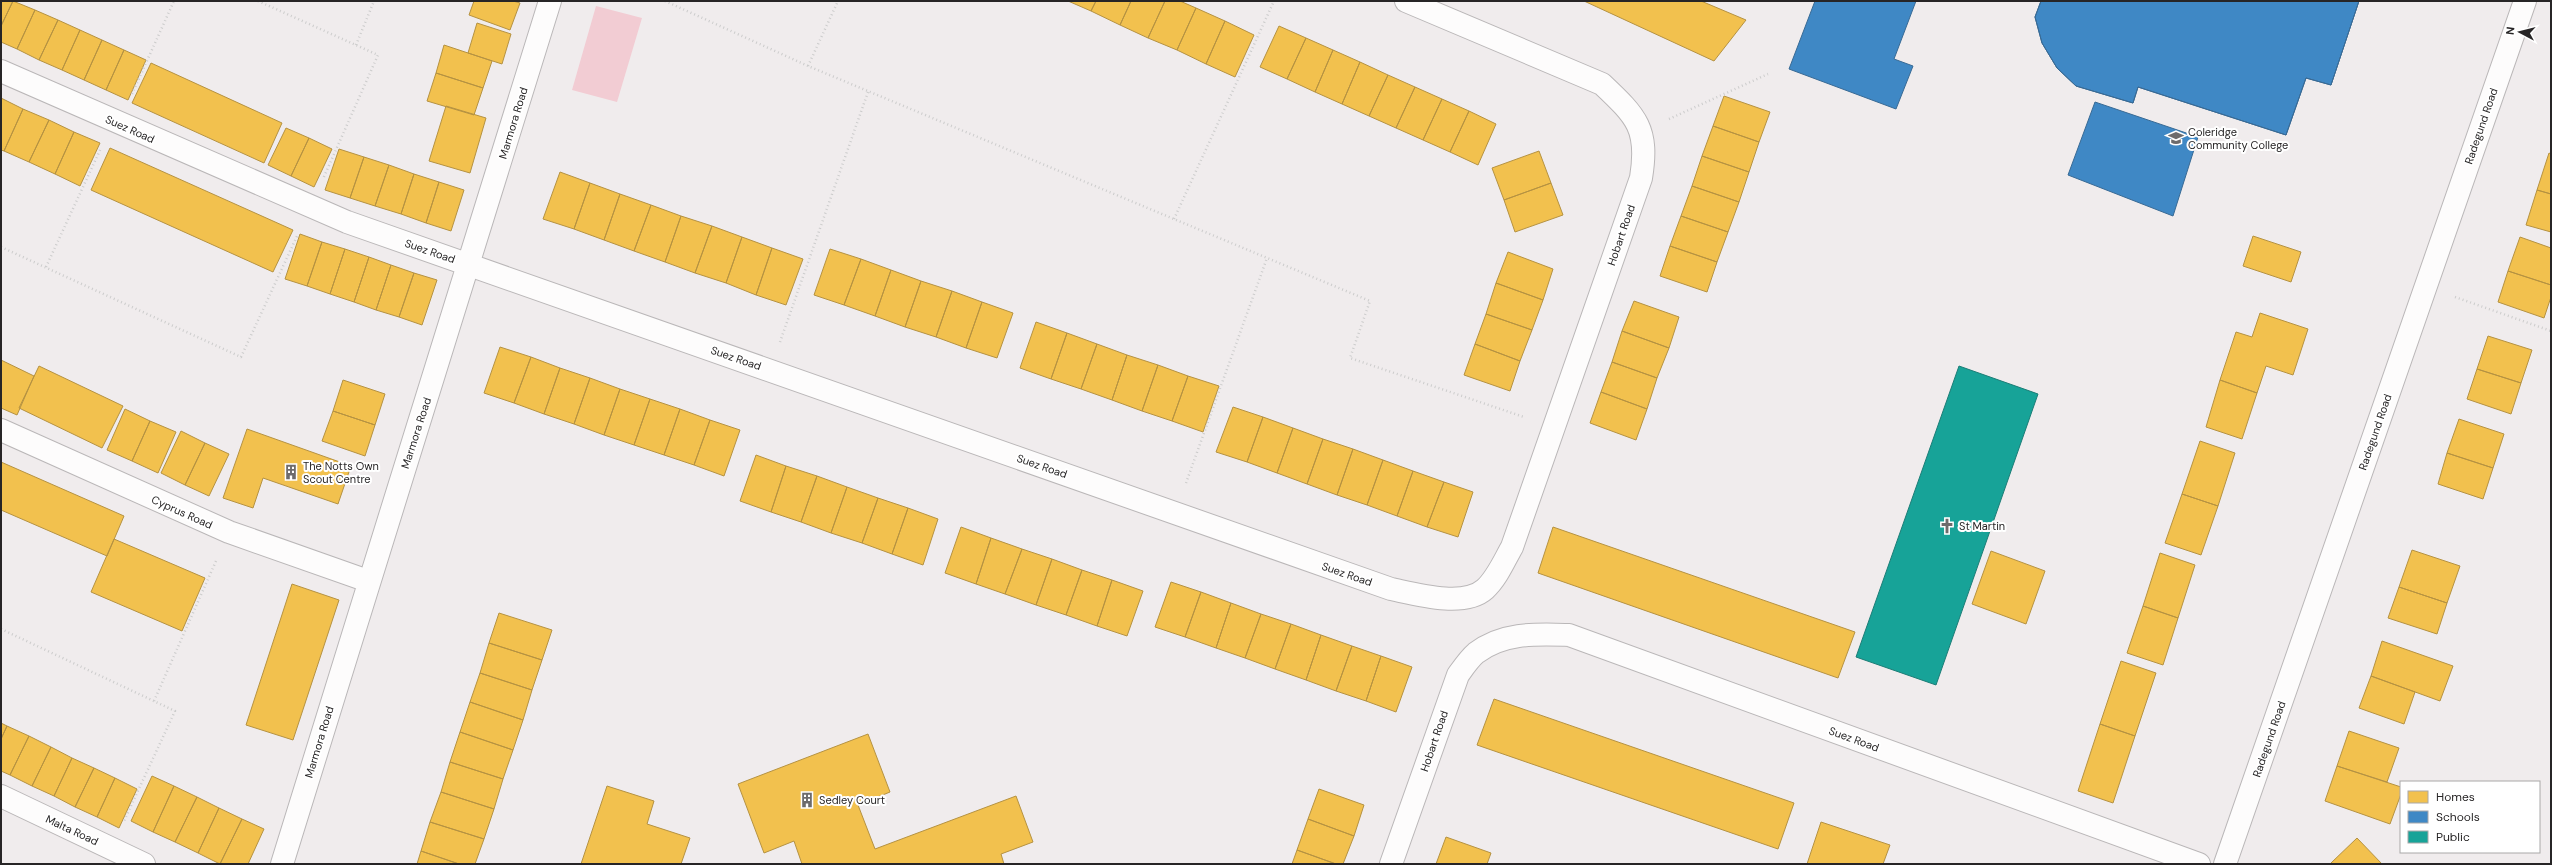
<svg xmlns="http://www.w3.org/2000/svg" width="2552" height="865" font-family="'DM Sans',sans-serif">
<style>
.green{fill:#f2ccd3}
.homes{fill:#f2c14e;stroke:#b59242}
.schools{fill:#3f88c5;stroke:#386a95}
.public{fill:#17a398;stroke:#1c7d76}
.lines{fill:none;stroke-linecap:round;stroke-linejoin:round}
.street-casing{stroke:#bab7b8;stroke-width:24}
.path{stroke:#ccc;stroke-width:2.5;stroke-dasharray:1 3;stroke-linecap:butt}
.street{stroke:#fdfcfc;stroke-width:22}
.labels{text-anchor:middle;stroke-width:4;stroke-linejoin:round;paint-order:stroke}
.street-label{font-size:11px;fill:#272526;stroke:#fff}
.poi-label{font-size:11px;fill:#272526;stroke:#fff;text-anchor:start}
</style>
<rect width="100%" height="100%" fill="#f0eced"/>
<!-- green -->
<path class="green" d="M596,6L642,18L617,102L572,90Z"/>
<!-- homes -->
<path class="homes" d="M1,1H13L1,26Z
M13,1L35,10L17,49L1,42V26Z
M474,1H513L520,3L510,30L469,15Z
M1068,1H1096L1091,11Z
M1096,1H1131L1120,25L1091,11Z
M1131,1H1165L1148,38L1120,25Z
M1165,1H1180L1196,8L1177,50L1148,38Z
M1584,1H1701L1746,20L1714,61Z
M1196,8L1225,21L1206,64L1177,50Z
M35,10L58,20L39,60L17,49Z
M58,20L80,30L62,70L39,60Z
M1225,21L1254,35L1235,77L1206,64Z
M477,23L511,34L502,64L468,53Z
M1279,26L1306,38L1287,79L1260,67Z
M80,30L102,40L84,80L62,70Z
M1306,38L1333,50L1315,92L1287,79Z
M102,40L124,50L106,90L84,80Z
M444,45L492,61L483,88L436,73Z
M124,50L146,60L128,100L106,90Z
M1333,50L1360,62L1342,104L1315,92Z
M1360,62L1388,75L1369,116L1342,104Z
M151,63L282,123L264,163L132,103Z
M436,73L483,88L474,115L427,101Z
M1388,75L1415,87L1396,128L1369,116Z
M1415,87L1442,99L1423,140L1396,128Z
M1724,96L1770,112L1759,142L1713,126Z
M1,98L23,109L4,151L1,150Z
M1442,99L1469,111L1450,152L1423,140Z
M446,106L486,118L470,173L429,161Z
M23,109L49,120L29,162L4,151Z
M1469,111L1496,124L1478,165L1450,152Z
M49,120L74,132L55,174L29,162Z
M1713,126L1759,142L1749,172L1702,156Z
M286,128L309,138L291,176L268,165Z
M74,132L100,143L80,186L55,174Z
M309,138L332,149L314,187L291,176Z
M110,148L293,230L273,272L91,190Z
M339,149L364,157L350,198L325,190Z
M1539,151L1551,183L1504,200L1492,168Z
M2549,153L2551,154V194L2537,190Z
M1702,156L1749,172L1739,202L1692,186Z
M364,157L389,165L375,206L350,198Z
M389,165L414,174L401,214L375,206Z
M560,172L590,183L574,229L543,219Z
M414,174L439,182L426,223L401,214Z
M439,182L464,190L451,231L426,223Z
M590,183L620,194L604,240L574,229Z
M1551,183L1563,215L1515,232L1504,200Z
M1692,186L1739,202L1728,232L1681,216Z
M2537,190L2551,194V232L2526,225Z
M620,194L651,205L634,251L604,240Z
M651,205L681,216L665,262L634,251Z
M681,216L712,226L695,273L665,262Z
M1681,216L1728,232L1717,262L1670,246Z
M712,226L742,237L726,283L695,273Z
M300,234L322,242L307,286L285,279Z
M2253,236L2301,252L2291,282L2243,266Z
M742,237L772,248L756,295L726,283Z
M2520,237L2551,248V285L2508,271Z
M322,242L345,249L330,294L307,286Z
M1670,246L1717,262L1707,292L1660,276Z
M772,248L803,259L786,305L756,295Z
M345,249L369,257L354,302L330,294Z
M830,249L861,259L844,305L814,295Z
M1508,252L1553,269L1543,300L1496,283Z
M369,257L391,265L376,310L354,302Z
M861,259L891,270L875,316L844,305Z
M391,265L414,273L399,317L376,310Z
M891,270L921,281L905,327L875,316Z
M2508,271L2551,285V297L2544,318L2498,302Z
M414,273L437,280L422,325L399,317Z
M921,281L952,291L936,337L905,327Z
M1496,283L1543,300L1532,330L1486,314Z
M952,291L982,302L966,348L936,337Z
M1634,301L1679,317L1669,348L1622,331Z
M982,302L1013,313L997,358L966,348Z
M2260,313L2308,329L2293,375L2266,366L2257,393L2220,380L2236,332L2252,337Z
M1486,314L1532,330L1520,361L1475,344Z
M1036,322L1067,333L1051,379L1020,368Z
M1622,331L1669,348L1657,378L1612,362Z
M1067,333L1097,344L1081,389L1051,379Z
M2488,336L2532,350L2521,383L2477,369Z
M1097,344L1127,355L1112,400L1081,389Z
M1475,344L1520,361L1510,391L1464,375Z
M500,347L531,357L514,403L484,393Z
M1127,355L1158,365L1142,411L1112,400Z
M531,357L560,368L544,414L514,403Z
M1,360L34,376L17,415L1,408Z
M1612,362L1657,378L1647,409L1601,392Z
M1158,365L1188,376L1172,421L1142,411Z
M39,366L123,406L102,448L19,408Z
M560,368L590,378L574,424L544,414Z
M2477,369L2521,383L2511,414L2467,399Z
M1188,376L1219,386L1203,432L1172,421Z
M590,378L620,389L604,435L574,424Z
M343,380L385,394L375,425L333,411Z
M2220,380L2257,393L2242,439L2206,427Z
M620,389L650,399L634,445L604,435Z
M1601,392L1647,409L1636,440L1590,423Z
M650,399L680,409L664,455L634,445Z
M1233,407L1263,417L1247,462L1216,452Z
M125,409L150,421L132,461L107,450Z
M680,409L710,420L694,465L664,455Z
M333,411L375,425L365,456L322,441Z
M1263,417L1293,428L1277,473L1247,462Z
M2459,419L2504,434L2493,468L2447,453Z
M710,420L740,430L724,476L694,465Z
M150,421L176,432L158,473L132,461Z
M1293,428L1323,439L1307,484L1277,473Z
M247,429L351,466L338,504L263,478L253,508L223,498Z
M181,431L205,443L185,485L161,473Z
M1323,439L1353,449L1337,495L1307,484Z
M2200,441L2235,453L2218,506L2182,494Z
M205,443L229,454L209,496L185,485Z
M1353,449L1383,460L1367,505L1337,495Z
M2447,453L2493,468L2483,499L2438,484Z
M756,455L786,466L771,512L740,501Z
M1383,460L1413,471L1397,516L1367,505Z
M1,462L124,516L107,556L1,510Z
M786,466L817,476L801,522L771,512Z
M1413,471L1444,482L1427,527L1397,516Z
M817,476L847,487L831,533L801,522Z
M1444,482L1473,492L1458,537L1427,527Z
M847,487L878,498L862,543L831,533Z
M2182,494L2218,506L2201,555L2165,543Z
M878,498L908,508L892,554L862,543Z
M908,508L938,519L923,565L892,554Z
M961,527L991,538L976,584L945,573Z
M1553,527L1855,632L1838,678L1538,573Z
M991,538L1022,549L1005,594L976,584Z
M114,539L205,578L182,631L91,592Z
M1022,549L1052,559L1036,605L1005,594Z
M2412,550L2460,566L2447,603L2399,587Z
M1991,551L2045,571L2026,624L1972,604Z
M2160,553L2195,565L2178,618L2143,606Z
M1052,559L1082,570L1066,615L1036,605Z
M1082,570L1112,580L1097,626L1066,615Z
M1112,580L1143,591L1127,636L1097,626Z
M1171,582L1201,592L1185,637L1155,627Z
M292,584L339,600L293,740L246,725Z
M2399,587L2447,603L2437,634L2388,618Z
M1201,592L1231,603L1216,648L1185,637Z
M1231,603L1261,614L1245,658L1216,648Z
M2143,606L2178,618L2163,665L2127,653Z
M499,613L552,630L542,660L489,643Z
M1261,614L1291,624L1275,669L1245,658Z
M1291,624L1321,635L1306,680L1275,669Z
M1321,635L1352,646L1336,691L1306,680Z
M2382,641L2453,666L2440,701L2371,676Z
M489,643L542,660L532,690L480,673Z
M1352,646L1381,656L1366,701L1336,691Z
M1381,656L1412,667L1396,712L1366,701Z
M2121,661L2156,673L2135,736L2100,724Z
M480,673L532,690L523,720L470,702Z
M2371,676L2415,692L2404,724L2359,708Z
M1494,699L1794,803L1778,849L1477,745Z
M470,702L523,720L513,750L460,732Z
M1,723L7,726L1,739Z
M2100,724L2135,736L2113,803L2078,791Z
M7,726L29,736L10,775L1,771V739Z
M2349,731L2399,748L2387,782L2337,766Z
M460,732L513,750L503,779L450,762Z
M868,734L890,792L858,805L875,849L1016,796L1033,842L1001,854L1004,864H802L794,841L764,853L738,784Z
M29,736L51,747L32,786L10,775Z
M51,747L72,758L54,796L32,786Z
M72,758L94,768L75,807L54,796Z
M450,762L503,779L494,809L441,792Z
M2337,766L2401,787V794L2390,824L2325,801Z
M94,768L115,778L97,817L75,807Z
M152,776L174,786L153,832L131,821Z
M115,778L137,789L119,828L97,817Z
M174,786L197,797L175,842L153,832Z
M607,786L654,801L647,824L690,838L681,864H581Z
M1319,789L1364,805L1354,836L1308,819Z
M441,792L494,809L484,839L430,822Z
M197,797L219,808L198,853L175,842Z
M219,808L242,819L220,864L198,853Z
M242,819L264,829L248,864H220Z
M1308,819L1354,836L1343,864H1336L1297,850Z
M430,822L484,839L475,864H459L421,851Z
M1821,822L1890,845L1883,864H1807Z
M1446,837L1491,853L1487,864H1436Z
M2357,838L2382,864H2332L2331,863Z
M1297,850L1336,864H1292Z
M421,851L459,864H417Z"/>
<!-- schools -->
<path class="schools" d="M1815,1H1916L1894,59L1913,66L1896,109L1789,69Z
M2041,1H2359L2331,85L2306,78L2286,135L2138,87L2133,103L2076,86L2057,68L2042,43L2035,17Z
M2041,1H2359L2331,85L2306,78L2286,135L2138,87L2133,103L2076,86L2057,68L2042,43L2035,17Z
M2095,102L2198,137L2173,216L2068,175Z"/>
<!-- public -->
<path class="public" d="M1959,366L2038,394L1936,685L1856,657Z"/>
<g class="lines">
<!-- street casing -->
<g class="street-casing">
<path id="street" d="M1,71L347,222L1391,589C1415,594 1464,608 1485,589C1497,578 1504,561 1512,547L1641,178C1649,129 1637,117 1602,84L1406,1
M1,430L229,532L368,581
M1,796L144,864
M282,864C370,576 463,290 550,1
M1391,864L1458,675C1463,668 1469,659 1476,653C1503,632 1536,634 1569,635L2199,864
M2225,864L2525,1"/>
</g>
<!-- path -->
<path class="path" d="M258,1L378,55L323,179
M665,1L808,66L1370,301L1350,358L1524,417
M356,45L374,1
M808,66L838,1
M132,94L174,1
M1669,119L1768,74
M1174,219L1274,1
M1,247L241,357L298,234
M46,267L101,148
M2455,297L2551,331
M780,342L868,92
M1186,483L1267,258
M1,629L175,711L124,821
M154,701L216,561"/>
<!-- street -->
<use href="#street" class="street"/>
</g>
<!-- icons -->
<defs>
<g id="school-bare" transform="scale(1.2)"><path d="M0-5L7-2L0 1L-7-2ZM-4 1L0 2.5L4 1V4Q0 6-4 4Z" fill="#6d6b6c" stroke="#fff" stroke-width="2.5" paint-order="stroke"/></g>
<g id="building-bare" transform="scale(1.2)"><path d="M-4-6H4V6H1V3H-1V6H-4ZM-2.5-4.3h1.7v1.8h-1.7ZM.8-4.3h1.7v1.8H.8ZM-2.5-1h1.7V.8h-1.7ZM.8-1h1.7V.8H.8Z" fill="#6d6b6c" stroke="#fff" stroke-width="2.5" paint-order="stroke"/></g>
<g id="church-bare" transform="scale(1.2)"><path d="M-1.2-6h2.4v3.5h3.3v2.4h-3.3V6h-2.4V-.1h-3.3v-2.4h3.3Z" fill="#6d6b6c" stroke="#fff" stroke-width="2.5" paint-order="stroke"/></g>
</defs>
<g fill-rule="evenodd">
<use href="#school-bare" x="2176" y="138"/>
<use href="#building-bare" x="291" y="472"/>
<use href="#church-bare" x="1947" y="526"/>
<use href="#building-bare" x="807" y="800"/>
</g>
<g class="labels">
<!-- street labels -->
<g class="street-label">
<text transform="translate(513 123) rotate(-73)" y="4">Marmora Road</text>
<text transform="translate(2481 126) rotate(-71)" y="4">Radegund Road</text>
<text transform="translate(130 129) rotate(24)" y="4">Suez Road</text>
<text transform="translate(1621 235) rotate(-71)" y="4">Hobart Road</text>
<text transform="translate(430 251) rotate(19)" y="4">Suez Road</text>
<text transform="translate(736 358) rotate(19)" y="4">Suez Road</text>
<text transform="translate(2375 432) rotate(-71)" y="4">Radegund Road</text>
<text transform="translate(416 433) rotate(-72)" y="4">Marmora Road</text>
<text transform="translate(1042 466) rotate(19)" y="4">Suez Road</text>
<text transform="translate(182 512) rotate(24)" y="4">Cyprus Road</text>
<text transform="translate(1347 574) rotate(19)" y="4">Suez Road</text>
<text transform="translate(1854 739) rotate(20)" y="4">Suez Road</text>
<text transform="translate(2269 739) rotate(-71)" y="4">Radegund Road</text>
<text transform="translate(1434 741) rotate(-71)" y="4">Hobart Road</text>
<text transform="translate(319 742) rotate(-73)" y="4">Marmora Road</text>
<text transform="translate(72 830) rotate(25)" y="4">Malta Road</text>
</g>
<!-- poi labels -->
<g class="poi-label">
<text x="2188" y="136">Coleridge<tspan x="2188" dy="13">Community College</tspan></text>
<text x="303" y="470">The Notts Own<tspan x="303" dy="13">Scout Centre</tspan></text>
<text x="1959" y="530">St Martin</text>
<text x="819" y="804">Sedley Court</text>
</g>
</g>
<!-- border -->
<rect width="2552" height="865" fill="none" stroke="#272526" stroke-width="4"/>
<!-- legend -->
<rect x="2400" y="781" width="140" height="72" fill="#ffffff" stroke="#a9a8a8"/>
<rect x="2408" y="791" width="20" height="12" fill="#f2c14e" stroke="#a9a8a8"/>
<text x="2436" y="801" font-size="12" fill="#272526">Homes</text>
<rect x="2408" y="811" width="20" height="12" fill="#3f88c5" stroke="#a9a8a8"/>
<text x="2436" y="821" font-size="12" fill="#272526">Schools</text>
<rect x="2408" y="831" width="20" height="12" fill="#17a398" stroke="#a9a8a8"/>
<text x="2436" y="841" font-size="12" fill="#272526">Public</text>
<!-- north arrow -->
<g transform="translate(2520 32) rotate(277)" stroke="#ffffff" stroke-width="3" paint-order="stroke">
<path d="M0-3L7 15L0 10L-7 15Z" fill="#272526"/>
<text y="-6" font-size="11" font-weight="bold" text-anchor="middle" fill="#272526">N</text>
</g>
</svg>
